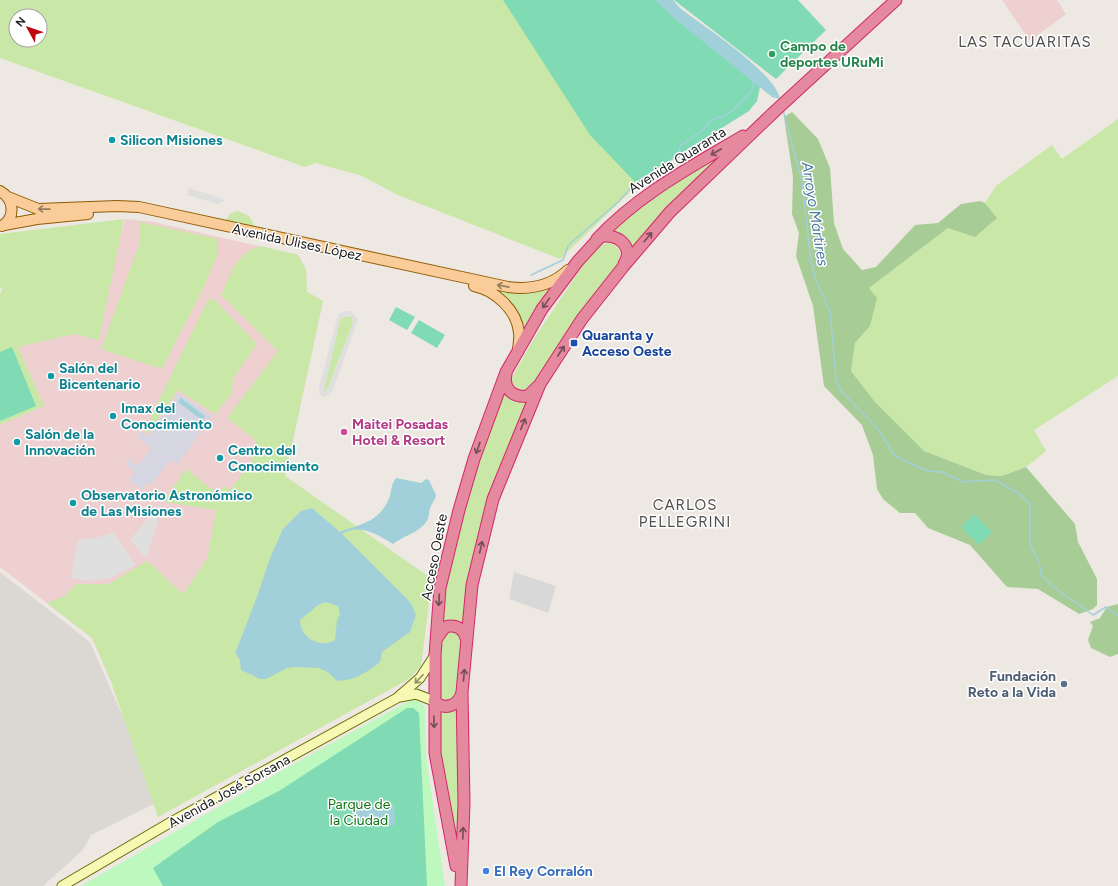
<svg xmlns="http://www.w3.org/2000/svg" width="1118" height="886" font-family="Figtree,sans-serif">
<style>
.residential{fill:#d9d8d8}
.commercial{fill:#eed0d0}
.airport{fill:#dbd8d3}
.grass{fill:#c9e7a7;fill-rule:evenodd}
.forest{fill:#a8cc96}
.park{fill:#bdf8bf}
.pitch{fill:#80dbb4}
.parking{fill:#dfdfdf;fill-rule:evenodd}
.plaza{fill:#d5d6e2}
.water{fill:#a2d0da;fill-rule:evenodd}
.lines{fill:none;stroke-linecap:round;stroke-linejoin:round}
.stream{stroke:#a2d0da;stroke-width:1.5}
.secondary-casing{stroke:#676e07;stroke-width:11}
.primary-casing{stroke:#905b03;stroke-width:12}
.highway-casing{stroke:#d22769;stroke-width:13}
.secondary{stroke:#f7f8b4;stroke-width:9}
.primary{stroke:#f9cc99;stroke-width:10}
.highway{stroke:#e4899e;stroke-width:11}
.oneway{stroke:#754c56}
.oneway2{stroke:#957c60}
.oneway3{stroke:#94956f}
.leisure-dot{fill:#2e9e5b;stroke:#fff;stroke-width:1.5}
.culture-dot{fill:#0f9aa8;stroke:#fff;stroke-width:1.5}
.transit-dot{fill:#1a4fb4;stroke:#fff;stroke-width:1.5}
.hotel-dot{fill:#d1479c;stroke:#fff;stroke-width:1.5}
.service-dot{fill:#5c6f8a;stroke:#fff;stroke-width:1.5}
.shop-dot{fill:#3f7fe0;stroke:#fff;stroke-width:1.5}
.labels{text-anchor:middle;stroke-width:3;stroke-linejoin:round;paint-order:stroke}
.leisure-label{font-size:14px;font-weight:bold;fill:#27864d;stroke:#fff;text-anchor:start}
.culture-label{font-size:14px;font-weight:bold;fill:#0d838f;stroke:#fff;text-anchor:start}
.street-label{font-size:14px;fill:#1b1b1b;stroke:#fff}
.transit-label{font-size:14px;font-weight:bold;fill:#164399;stroke:#fff;text-anchor:start}
.hotel-label{font-size:14px;font-weight:bold;fill:#b23c85;stroke:#fff;text-anchor:start}
.service-label{font-size:14px;font-weight:bold;fill:#4e5e75;stroke:#fff;text-anchor:end}
.park-label{font-size:14px;fill:#0d7512;stroke:#fff}
.shop-label{font-size:14px;font-weight:bold;fill:#366cbe;stroke:#fff;text-anchor:start}
.neighbourhood-label{font-size:15px;letter-spacing:1px;fill:#4e4e4e;stroke:#fff}
.water-label{font-size:15px;font-style:italic;fill:#4878a0;stroke:#fff}
</style>
<rect width="100%" height="100%" fill="#ede8e1"/>
<!-- residential -->
<path class="residential" d="M514,572L556,586L548,613L509,599Z"/>
<!-- commercial -->
<path class="commercial" d="M1002,0H1057L1066,14L1030,41Z
M125,219L154,222L298,255L306,269L307,292L323,301L285,476L110,679L92,638L0,567V425L43,406L18,347L65,326L92,334Z"/>
<!-- airport -->
<path class="airport" d="M0,572L90,642L160,801L91,835L83,850L43,886H0Z"/>
<!-- grass -->
<path class="grass" d="M0,0H516L651,172L560,259L398,195L360,175L315,163L305,167L0,58ZM16,16H40V40H16Z
M1118,119V376L1034,430L1046,451L1026,467L1002,476L986,475L923,451L875,402L851,371L855,343L870,326L869,288L948,228L997,218L985,203L996,186L1052,145L1062,159Z
M730,149L629,254L610,231L639,206Z
M238,211L249,216L256,228L225,221L231,213Z
M124,219L99,340L74,334L18,347L44,406L0,425V294L3,288L0,289V234Z
M140,222L218,239V253L204,287L162,369L101,349L139,245Z
M259,235L523,293L553,286L523,331L514,311L481,286Z
M610,243C622,247 622,256 617,267L529,391H518L512,382V377L535,337L585,262L601,244Z
M261,246L298,255L306,269L307,292L323,301L285,476L432,579L421,666L409,679L158,817L110,679L92,638L47,603L65,596L76,584H109L147,561L183,594L207,559L216,510L165,502V499L186,469L218,494L224,486L230,490L253,459L247,454L257,441L227,418L278,351L221,295C231,274 236,252 261,246Z
M214,299L257,344L233,378L232,393L215,414L178,390L147,434L144,431L208,300Z
M345,316L352,317L353,323L327,390L325,391L324,389L340,320Z
M505,385L532,395L492,499L466,635L442,627L444,588L461,510Z
M453,630L462,635L461,691L454,701H441L438,696L440,640L446,632Z
M458,706L459,855L437,753L440,707Z"/>
<!-- forest -->
<path class="forest" d="M792,112L818,139L830,168L834,223L843,249L862,270L876,267L915,225L938,223L961,204L980,201L985,203L997,218L975,237L948,228L869,288L877,298L870,326L855,343L851,371L875,402L924,451L986,475L1002,476L1026,467L1075,524L1078,542L1097,579V605L1093,609L1079,614L1038,589L1007,587L970,545L928,528L915,513H900L883,499L877,489L873,455L862,425L824,386L813,306L796,256L799,233L792,214L793,177L784,117Z
M1118,604V654L1110,657L1091,648L1088,640L1093,626L1090,622L1100,618L1107,607Z"/>
<!-- park -->
<path class="park" d="M411,700L418,701L425,707L426,757L445,886H81L297,762Z"/>
<!-- pitch -->
<path class="pitch" d="M503,0H656L760,87L757,101L749,111L635,182L590,135Z
M674,0H798L826,30L776,79Z
M396,307L415,317L407,330L389,320Z
M419,320L445,335L437,348L411,333Z
M12,347L36,406L0,421V352Z
M974,514L992,532L979,545L961,527Z
M407,708H413L419,713L427,886H163L153,868L218,822L279,791Z"/>
<!-- parking -->
<path class="parking" d="M189,188L226,200L218,204L187,195Z
M345,311H351L358,320L332,392L328,396L323,397L319,393V388L337,319L339,314ZM349,315L353,318V323L327,390L325,391L324,389L340,320L345,316Z
M159,505L157,525L146,558L130,540Z
M113,532L136,565L110,578L91,581L71,578L78,540L100,537Z"/>
<!-- plaza -->
<path class="plaza" d="M179,393L212,416L177,465L169,460L152,485L148,482L142,490L129,480L135,472L126,464L128,459L138,466L152,448L138,438L141,432L148,437Z"/>
<!-- water -->
<path class="water" d="M655,0H673L680,8C703,26 775,72 780,99L772,97L675,19Z
M181,398L205,416L202,420L178,402Z
M396,478L421,483L426,479L429,480L436,495C435,500 433,502 431,506C428,511 430,516 427,521C419,533 403,536 393,544C378,535 359,523 342,534L411,603L416,615L410,632L382,652L380,662C366,673 356,680 337,681L329,673L319,668L295,667L287,668L266,679H260L241,670L240,660L236,654V651L257,597L270,558L283,529L301,511L312,508L340,532C360,524 377,523 388,501C392,493 390,486 396,478ZM325,602L338,606L340,614L337,620L335,640C321,649 300,638 300,620L318,605Z
M394,805L395,825L354,826V806Z"/>
<g class="lines">
<!-- stream -->
<path class="stream" d="M783,110L802,181L811,261L816,281L830,311L836,379L841,391L879,430L893,454L903,460L928,471L941,472L963,482L995,480L1020,494L1030,504V545L1039,562L1041,574L1051,585L1093,615L1106,607L1118,616
M531,275L563,260L568,246L573,241L617,203L631,188L644,177L667,165L670,160L679,157L680,146L704,129L711,120L724,116L733,110L753,89V79"/>
<!-- secondary casing -->
<g class="secondary-casing">
<path id="secondary" d="M400,697L416,694L434,701
M62,886L171,822L397,698L420,678L435,655"/>
</g>
<!-- primary casing -->
<g class="primary-casing">
<path id="primary" d="M0,191C14,199 16,217 2,226
M8,197L38,209L117,206L139,207L508,287C530,290 551,286 568,270
M4,225L37,219L88,214
M474,286C495,290 517,310 519,333C520,339 518,345 518,352"/>
</g>
<!-- highway casing -->
<g class="highway-casing">
<path id="highway" d="M597,239C639,194 691,167 743,136
M506,374C503,389 513,398 528,396L537,387
M437,638L445,627C455,624 463,628 466,638
M434,701C444,711 459,706 462,692
M456,866L435,753V655L440,588L459,510L474,459L506,372L542,309L578,261L600,237C617,232 635,247 624,264
M461,886L464,803L462,692L472,585L493,499L540,384L582,319L623,267L670,212L775,111L896,0"/>
</g>
<!-- secondary -->
<use href="#secondary" class="secondary"/>
<!-- primary -->
<use href="#primary" class="primary"/>
<!-- highway -->
<use href="#highway" class="highway"/>
</g>
<!-- one-way arrows -->
<defs><path id="oneway-shaft" d="M-6 0H5M1.5-3L5.5 0L1.5 3" fill="none" stroke-width="1.6" stroke-linecap="round" stroke-linejoin="round"/></defs>
<g class="oneway">
<use href="#oneway-shaft" transform="translate(716 152) rotate(150)"/>
<use href="#oneway-shaft" transform="translate(648 237) rotate(-49)"/>
<use href="#oneway-shaft" transform="translate(546 303) rotate(125)"/>
<use href="#oneway-shaft" transform="translate(561 351) rotate(-57)"/>
<use href="#oneway-shaft" transform="translate(523 424) rotate(-68)"/>
<use href="#oneway-shaft" transform="translate(478 448) rotate(109)"/>
<use href="#oneway-shaft" transform="translate(481 547) rotate(-77)"/>
<use href="#oneway-shaft" transform="translate(439 600) rotate(94)"/>
<use href="#oneway-shaft" transform="translate(464 675) rotate(-85)"/>
<use href="#oneway-shaft" transform="translate(434 722) rotate(89)"/>
<use href="#oneway-shaft" transform="translate(463 833) rotate(-88)"/>
</g>
<g class="oneway2">
<use href="#oneway-shaft" transform="translate(44 209) rotate(-179)"/>
<use href="#oneway-shaft" transform="translate(503 286) rotate(-169)"/>
</g>
<use class="oneway3" href="#oneway-shaft" transform="translate(419 679) rotate(133)"/>
<!-- markers -->
<circle class="leisure-dot" cx="772" cy="54" r="4"/>
<g class="culture-dot">
<circle cx="112" cy="140" r="4"/>
<circle cx="51" cy="376" r="4"/>
<circle cx="113" cy="416" r="4"/>
<circle cx="17" cy="442" r="4"/>
<circle cx="220" cy="458" r="4"/>
<circle cx="73" cy="503" r="4"/>
</g>
<rect class="transit-dot" x="570" y="339" width="8" height="8" rx="2"/>
<circle class="hotel-dot" cx="344" cy="432" r="4"/>
<circle class="service-dot" cx="1064" cy="684" r="4"/>
<circle class="shop-dot" cx="486" cy="871" r="4"/>
<g class="labels">
<!-- leisure labels -->
<g class="leisure-label">
<text x="780" y="51">Campo de<tspan x="780" dy="16">deportes URuMi</tspan></text>
</g>
<!-- culture labels -->
<g class="culture-label">
<text x="120" y="145">Silicon Misiones</text>
<text x="59" y="373">Salón del<tspan x="59" dy="16">Bicentenario</tspan></text>
<text x="121" y="413">Imax del<tspan x="121" dy="16">Conocimiento</tspan></text>
<text x="25" y="439">Salón de la<tspan x="25" dy="16">Innovación</tspan></text>
<text x="228" y="455">Centro del<tspan x="228" dy="16">Conocimiento</tspan></text>
<text x="81" y="500">Observatorio Astronómico<tspan x="81" dy="16">de Las Misiones</tspan></text>
</g>
<!-- street labels -->
<g class="street-label">
<text transform="translate(677 160) rotate(-32)" y="5">Avenida Quaranta</text>
<text transform="translate(297 242) rotate(12)" y="5">Avenida Ulises López</text>
<text transform="translate(434 557) rotate(-79)" y="5">Acceso Oeste</text>
<text transform="translate(229 791) rotate(-29)" y="5">Avenida José Sorsana</text>
</g>
<!-- transit labels -->
<g class="transit-label">
<text x="582" y="340">Quaranta y<tspan x="582" dy="16">Acceso Oeste</tspan></text>
</g>
<!-- hotel labels -->
<g class="hotel-label">
<text x="352" y="429">Maitei Posadas<tspan x="352" dy="16">Hotel &amp; Resort</tspan></text>
</g>
<!-- service labels -->
<g class="service-label">
<text x="1056" y="681">Fundación<tspan x="1056" dy="16">Reto a la Vida</tspan></text>
</g>
<!-- park labels -->
<g class="park-label">
<text x="359" y="809">Parque de<tspan x="359" dy="16">la Ciudad</tspan></text>
</g>
<!-- shop labels -->
<g class="shop-label">
<text x="494" y="876">El Rey Corralón</text>
</g>
<!-- neighbourhood labels -->
<g class="neighbourhood-label">
<text x="1025" y="47">LAS TACUARITAS</text>
<text x="685" y="510">CARLOS<tspan x="685" dy="17">PELLEGRINI</tspan></text>
</g>
<!-- water labels -->
<g class="water-label">
<text transform="translate(815 214) rotate(81)" y="5">Arroyo Mártires</text>
</g>
</g>
<!-- north arrow -->
<g transform="translate(28 28) rotate(310)"><circle r="19" fill="#ffffff" stroke="#a4a4a4"/>
<path d="M0-3L7 15L0 10L-7 15Z" fill="#c2040c"/>
<text y="-6" font-size="11" font-weight="bold" text-anchor="middle" fill="#1b1b1b">N</text>
</g>
</svg>
